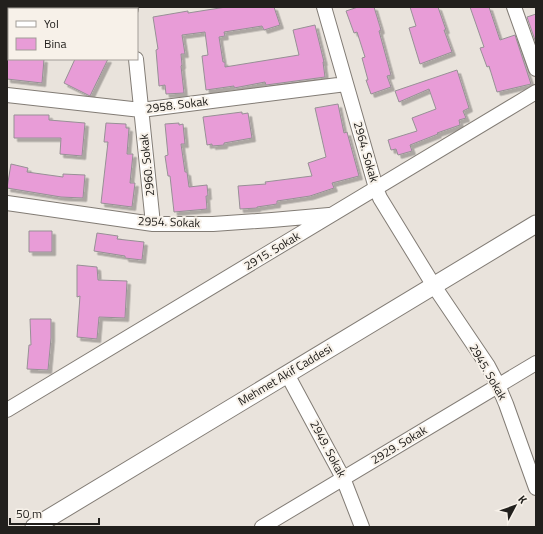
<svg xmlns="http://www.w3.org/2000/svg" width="543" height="534" font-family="'Titillium Web',sans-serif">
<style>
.building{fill:#e89cd7;stroke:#979095;filter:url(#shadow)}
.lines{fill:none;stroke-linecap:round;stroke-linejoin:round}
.minor-casing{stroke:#827c75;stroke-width:16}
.tertiary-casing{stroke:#827c75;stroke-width:19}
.minor{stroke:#fff;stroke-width:14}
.tertiary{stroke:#fff;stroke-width:17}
.labels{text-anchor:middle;stroke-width:4;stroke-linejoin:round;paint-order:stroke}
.street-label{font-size:12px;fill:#22201d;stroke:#f7f1e9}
</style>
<defs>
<filter id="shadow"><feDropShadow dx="3.5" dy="3.5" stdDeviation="0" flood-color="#0004"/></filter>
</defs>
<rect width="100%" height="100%" fill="#e9e3dc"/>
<!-- building -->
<path class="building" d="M226,7H274L280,25L264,30L262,26L224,32L225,36L219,37L223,62H225V67L299,55L293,30L315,25L324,62H323L325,77L266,85L265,82L234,88V86L206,90L202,56L208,55L205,32L182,35L185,54H181L182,65L181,66L184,93L166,94L165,85L159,86L156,50L158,49L153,17L188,11V13Z
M358,7H374L381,30L379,31L391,75L387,76L391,87L371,94L366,80H368L362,58L365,57L357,32L354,33L346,11Z
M410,7H438L446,30H444L452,52L420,64L409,28L416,26Z
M470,7H489L500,40L515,35L531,84L497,92L489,66L487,67L480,48L484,47Z
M536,14V43L527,17Z
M7,59H44L42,83L7,79Z
M75,59H108L90,96L64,83Z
M457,70L469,108L463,111L466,118L459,120L460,125L437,133L438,134L410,145L412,151L398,155L396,149L391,150L388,140L417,131L412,118L436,109L429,89L399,102L395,91Z
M338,104L344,133L347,132L359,176L332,183L334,188L310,196L277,201V204L257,207V208L240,209L238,186L266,184L265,182L312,176L308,163L326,157L315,108Z
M242,112V114L248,113L252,138L224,143V145L212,146V144L207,145L203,117Z
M14,115H49V120L85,123L82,156L60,154L61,138H14Z
M106,123L126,124V128H129L127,154H133L130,183H135L132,207L101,203L108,142H104Z
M179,123V125L183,124L185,144H181L185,172H187L189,187L207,185L208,196H206L207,209L174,212L170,176H168L165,156L168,155L165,124Z
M11,164L28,168L27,172L63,177V174L85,175L83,198L61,197L7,188Z
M29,231H52V252H29Z
M97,233L118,236L117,239L144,242L142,260L125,258V256L94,251Z
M77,265L97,267L98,280L127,281L125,318L99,317L97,339L77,337L80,296L77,297Z
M30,319H51V338L48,370L27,369L29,345H31Z"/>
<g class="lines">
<!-- minor casing -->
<g class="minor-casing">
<path id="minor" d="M131,7V9
M324,7L376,188L380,198L434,286L488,366L498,385L506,404L536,488
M514,7L536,69
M136,59L153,224
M7,95L141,110L346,84
M7,203L153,224H213L272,220L329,215
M287,374L343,478L362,527
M7,410L536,92
M262,527L536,363"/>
</g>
<!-- tertiary casing -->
<g class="tertiary-casing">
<path id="tertiary" d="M34,527L536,224"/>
</g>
<!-- minor -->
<use href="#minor" class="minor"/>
<!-- tertiary -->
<use href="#tertiary" class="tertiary"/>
</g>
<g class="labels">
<!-- street labels -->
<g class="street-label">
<text transform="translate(177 105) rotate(-7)" y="4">2958. Sokak</text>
<text transform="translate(366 152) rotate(74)" y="4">2964. Sokak</text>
<text transform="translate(147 165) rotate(-96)" y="4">2960. Sokak</text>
<text transform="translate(169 222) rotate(2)" y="4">2954. Sokak</text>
<text transform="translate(272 251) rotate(-31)" y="4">2915. Sokak</text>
<text transform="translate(488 372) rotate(60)" y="4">2945. Sokak</text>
<text transform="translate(285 375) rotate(-31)" y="4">Mehmet Akif Caddesi</text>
<text transform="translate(399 445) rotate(-31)" y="4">2929. Sokak</text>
<text transform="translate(328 449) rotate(62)" y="4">2949. Sokak</text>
</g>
</g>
<!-- border -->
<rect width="543" height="534" fill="none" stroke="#22201d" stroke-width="16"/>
<!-- legend -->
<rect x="8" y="8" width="130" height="52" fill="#f7f1e9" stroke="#a29d97"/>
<rect x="16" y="21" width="20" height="6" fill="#ffffff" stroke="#a29d97"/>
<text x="44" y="28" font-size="12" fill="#22201d">Yol</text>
<rect x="16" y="38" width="20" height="12" fill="#e89cd7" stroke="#a29d97"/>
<text x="44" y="48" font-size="12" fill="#22201d">Bina</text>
<!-- north arrow -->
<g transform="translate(515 506) rotate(49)" stroke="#f7f1e9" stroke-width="3" paint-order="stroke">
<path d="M0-3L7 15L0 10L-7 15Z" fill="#22201d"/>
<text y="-6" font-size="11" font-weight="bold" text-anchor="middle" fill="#22201d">K</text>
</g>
<!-- scale -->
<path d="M10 518v6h89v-6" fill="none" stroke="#22201d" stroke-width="2"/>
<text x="16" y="518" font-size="12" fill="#22201d" stroke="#f7f1e9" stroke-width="3" paint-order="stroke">50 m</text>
</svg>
